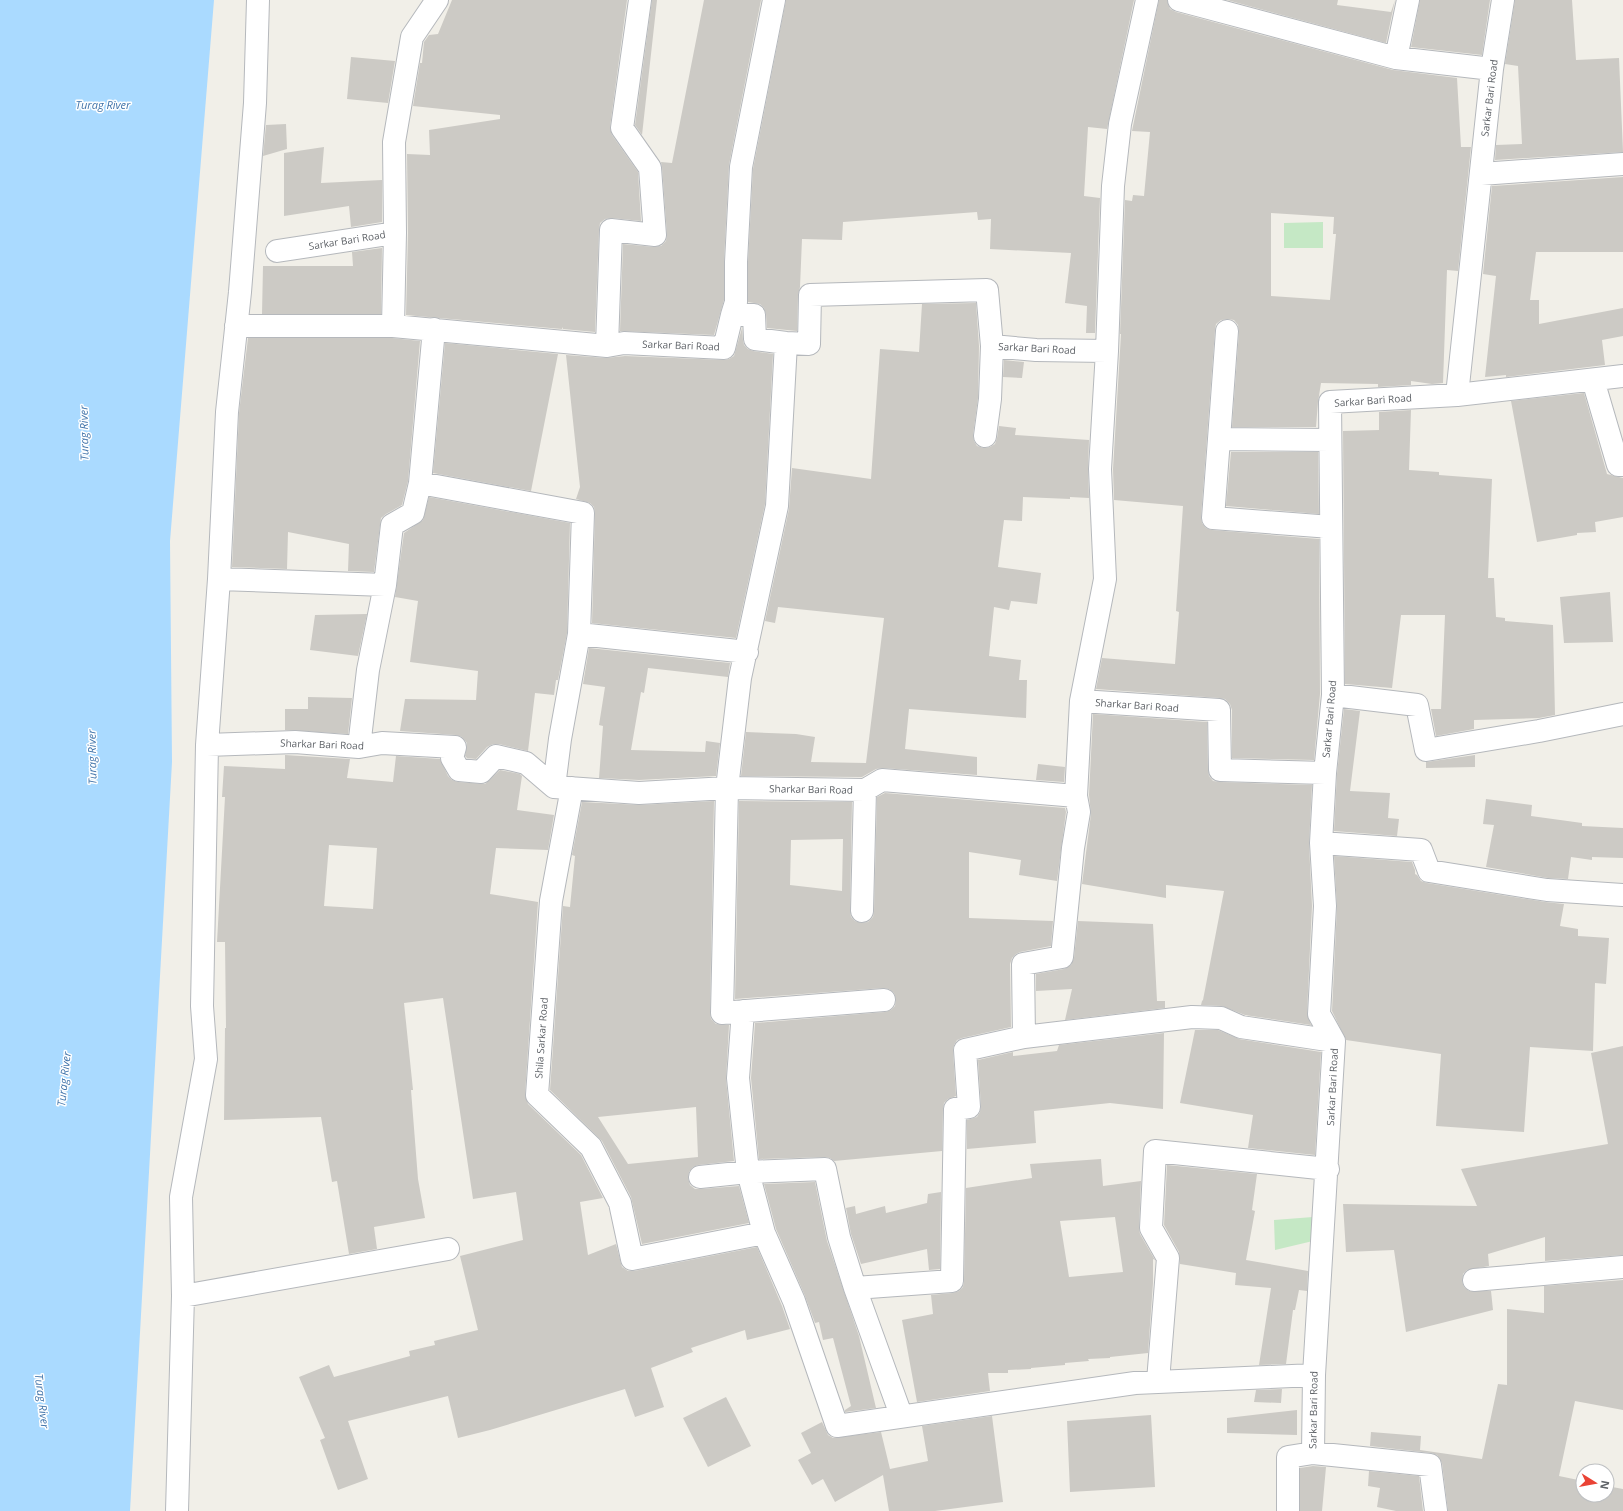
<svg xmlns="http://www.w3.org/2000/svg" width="1623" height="1511" font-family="'Open Sans',sans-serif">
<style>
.green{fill:#c5e8c5}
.water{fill:#aadaff}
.building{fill:#cccac5;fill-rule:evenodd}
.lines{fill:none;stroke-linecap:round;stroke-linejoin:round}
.street-casing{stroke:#b5b8bc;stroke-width:24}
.street{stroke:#fff;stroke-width:22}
.labels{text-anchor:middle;stroke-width:3;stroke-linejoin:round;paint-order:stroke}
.street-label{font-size:10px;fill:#5f6368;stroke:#fff}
.water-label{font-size:11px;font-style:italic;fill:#4174aa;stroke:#fff}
</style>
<rect width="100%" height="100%" fill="#f1efe8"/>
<!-- green -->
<path class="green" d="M1323,222V248H1284V223Z
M1313,1217V1241L1275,1250L1274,1220Z"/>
<!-- water -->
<path class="water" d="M0,0H214L170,541L172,762L130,1511H0Z"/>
<!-- building -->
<path class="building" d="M452,0H627L610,127L612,135L638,172L641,221L612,218L605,219L600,223L599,230L595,332L563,329V327L562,329L406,315L408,233L407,154L430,155L429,130L500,119V115L413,106L420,63H422L424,42L429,35L438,34Z
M652,0H657L642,135L635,125Z
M704,0H761L729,165L724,261V300L714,335L620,331L623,244L654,247L661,246L666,241L667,234L662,167L661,162L672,163Z
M786,0H1134L1107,129L1088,127L1084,196L1100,198L1095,333H1086L1087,306L1065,303L1071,253L990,249L991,219L978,220L977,212L843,222L842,240L802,239L800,287L798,295L797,331L767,328L766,314L764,308L760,304L748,302V262L753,169Z
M1159,0H1167L1170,9L1176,12L1393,70L1457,78L1461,147H1471L1458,271L1447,270L1443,383L1432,384L1411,381V385L1378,387V384L1321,383L1318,402L1316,427H1232L1239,332L1238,325L1234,320L1228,319L1221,320L1216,324L1215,330L1201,517L1202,523L1206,528L1212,530L1319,539L1320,694L1314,760L1232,758V710L1230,704L1225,699L1220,698L1096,689L1102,658L1175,664L1179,612L1176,611L1183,506L1114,500L1113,469L1121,334H1120L1125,200L1132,201L1133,195L1144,196L1150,132L1132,131ZM1271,213L1334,217L1333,234H1336L1330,300L1271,296Z
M1227,0H1338L1337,5L1391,12L1395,0L1386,43Z
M1420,0H1490L1482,55L1411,47Z
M1515,0H1572L1576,60L1619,58L1623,152L1495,160L1496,145L1522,144L1518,66L1505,64Z
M351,57L395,61L388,103L347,99Z
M286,124L287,149L263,156L266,125Z
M324,147L321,183L382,180V222L351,227L349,206L284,216V153Z
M1623,177V252H1536L1530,300H1539V324L1623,308V336L1602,340L1605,365L1506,377V375L1485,377L1496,276L1483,274L1492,186Z
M382,248L381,314H262L263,266H353L352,252Z
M976,303L979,346L978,398L973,435L974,441L977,446L984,448L990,447L995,444L997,438L999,426L1016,428L1015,435L1089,440L1088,469L1089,498L1070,497V499L1023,497L1022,521L1004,520L998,567L1041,573L1037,604L1011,601L1009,610L994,607L989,656L1021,660L1019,680H1027L1026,718L909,709L905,749L977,757V775L883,768L876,769L862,777L741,776L746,732L796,734L815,737L811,762L866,763L884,618L778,607L775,623L765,621L789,509L792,468L871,479L880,349L919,352L922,304Z
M742,328L743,340L744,345L748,349L753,351L773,354L765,504L736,638L592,623L595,513L594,507L590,503L576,499L580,487L566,355L606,358L625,356L724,360L729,359L734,356Z
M248,338H392L420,341L408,481L402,505L386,514L381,518L374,572L348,571L349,544L288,532L287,569L232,567L239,413Z
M445,343L558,354L531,491L433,473Z
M1004,360L1024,362L1022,378L1003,377Z
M1584,393L1607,474L1623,478V517L1595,522L1596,532L1577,533V535L1537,542L1511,401Z
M1411,410L1409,470L1439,472V475L1492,479L1488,578H1494L1496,617L1505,618V621L1553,625L1555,715L1539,718L1474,720V729L1436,736L1431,709H1441L1445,615H1401L1392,688L1345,684L1343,431L1379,430V412Z
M1231,452H1318L1319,514L1226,506Z
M429,497L570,523L567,633L558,680H556L554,695L535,693L528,751L499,744H493L487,747L476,759L467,758L465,756L467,743L462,737L456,735L400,731L405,699L476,700L478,671L410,662L418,601L395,597L404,533L423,520Z
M1610,592L1613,642L1564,643L1560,597Z
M367,614L358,656L310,650L315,615Z
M589,648L730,663L728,677L648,668L644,693L641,692L631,750L705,752L706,741L720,743L716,776L639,780L599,778L603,726L599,725L605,687L583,684Z
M308,697L352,698L348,734L285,730V709H308Z
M1344,709L1360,711L1350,791L1390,793L1388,818L1399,819L1397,836L1334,831L1337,774Z
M1093,714L1207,722L1208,770L1209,776L1213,781L1220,782L1312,785L1309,844L1312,906L1307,1013L1311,1025L1245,1015L1222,1006L1201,1005L1202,1001L1203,1000L1224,891L1166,885V898L1082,884L1091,814L1089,795Z
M285,755L350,759L347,778L393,782L396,756L440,759L448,776L452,780L458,782L485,784L500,770L520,774L522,776L517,810L554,815L548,850L496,848L490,894L538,902L525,1094L528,1104L581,1155L603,1198L580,1202L588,1255L616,1244L622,1267L628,1271H634L757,1247L782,1306L790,1329L747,1340L745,1330L691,1348L693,1352L651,1368L664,1407L635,1417L625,1389L490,1430L458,1438L448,1396L348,1421L368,1479L338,1490L320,1440L325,1438L299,1377L329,1365L334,1377L410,1356L409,1351L435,1345L434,1341L478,1330L460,1256L523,1240L516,1192L473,1199L443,998L404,1003L413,1090H411L418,1179L425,1218L374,1227L377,1249L349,1254L337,1181L332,1182L321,1117L224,1120L225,1028H226L225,942H217L225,797H222L224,766L285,769ZM329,845L377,848L373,909L324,906Z
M1475,755V767L1426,768V762Z
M1038,764L1065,767L1064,782L1036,780Z
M885,793L1065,808L1066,812L1057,881L1019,875L1021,860L969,852V918L1053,921L1051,946L1020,952L1016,954L1012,958L1010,964L1011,1027L962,1038L957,1040L954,1045L953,1051L956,1096L948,1099L944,1103L943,1108L942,1151L834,1161L830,1158L825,1157L759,1159L751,1078L755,1023L885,1012L891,1010L895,1006L896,999L894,993L889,989L883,988L735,999L739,801L852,802L850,911L851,917L855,921L862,923L868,922L873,917L874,912L877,797ZM843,839L842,891L790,885L791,840Z
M1486,799L1532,805L1531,816L1582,823V826L1623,828V858L1592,857V860L1571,857L1568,879L1548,878L1486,867L1494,825L1483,824Z
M714,801L710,1013L711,1019L716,1024L729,1025L726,1079L734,1161L698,1165L693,1167L689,1172L688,1178L690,1185L695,1189H701L739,1186L749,1223L642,1244L631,1197L602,1141L550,1090L563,906L570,907L575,856L572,855L582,802L640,805ZM696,1107L698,1157L628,1164L598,1117Z
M1334,856L1412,862L1415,870V874L1417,875L1421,881L1427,883L1545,902L1564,904L1560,926L1578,929V936L1609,938L1606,984L1595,983L1593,1051L1530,1047L1524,1132L1436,1126L1441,1054L1346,1040L1332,1011L1337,907Z
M1078,921L1153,924L1157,1001H1165V1008L1065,1020L1072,989L1036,991V974L1064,969L1071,965L1074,958Z
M1195,1030H1218L1239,1039L1321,1052L1315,1155L1248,1148L1253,1115L1180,1103Z
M1164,1033L1163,1109L1110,1103L1034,1111L1036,1143L967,1149V1120L977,1117L980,1112L981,1106L978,1060L1013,1052V1056L1057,1051L1059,1045Z
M1623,1046V1255L1545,1261V1237L1488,1254L1489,1266L1467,1270L1463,1274L1462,1281L1464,1287L1469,1291H1491L1493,1310L1406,1332L1394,1250L1346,1252L1343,1204L1477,1206L1461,1169L1608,1144L1591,1053Z
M1101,1159L1103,1186L1141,1181L1139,1228L1140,1234L1155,1260L1153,1259V1283L1148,1353L1110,1357V1358L1088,1359L1089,1361L1065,1363V1365L1031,1368V1369L1008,1370V1373H988L990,1391L917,1402L902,1320L933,1314L931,1295L953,1293L959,1291L963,1287L964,1281L966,1188L1032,1178L1030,1164ZM1115,1217L1123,1272L1069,1277L1060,1221Z
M1167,1165L1257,1174L1252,1210L1255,1211L1246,1260L1308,1271L1307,1291L1299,1290L1295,1310H1293L1286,1364L1259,1365L1271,1288L1235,1285L1236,1273L1180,1264L1179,1252L1164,1225Z
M815,1182L827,1241L859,1336L876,1408L845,1412V1410L851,1406L833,1338L823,1340L819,1322L815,1323L805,1296L776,1229L764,1184Z
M941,1192L940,1269L929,1270L927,1249L861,1264L851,1234L846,1208L855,1206L856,1214L885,1206L886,1213L927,1203L928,1194Z
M1623,1280V1410L1575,1401L1559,1476L1583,1481V1495H1607V1486L1623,1489V1511H1448L1442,1463L1437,1455L1431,1453L1370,1446L1371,1432L1421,1436L1420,1450L1482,1459L1498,1384L1507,1385V1309L1544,1313V1286Z
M1282,1389L1281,1403L1254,1402L1256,1390Z
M726,1397L751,1446L708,1467L683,1418Z
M1297,1410V1435L1227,1433V1418Z
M1151,1415L1155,1487L1070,1492L1067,1421Z
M992,1416L1003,1502L935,1511H889L883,1475L835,1502L823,1479L812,1485L798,1460L811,1453L801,1433L822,1422L828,1435L833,1438L881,1432L890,1469L928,1461L922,1426Z
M1313,1466L1326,1467L1322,1511H1300V1468Z
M1369,1471L1419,1476L1423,1511H1396L1377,1507L1380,1488L1368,1486Z"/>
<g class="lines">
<!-- street casing -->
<g class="street-casing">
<path id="street" d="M1179,0L1396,58L1492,69
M1396,58L1408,0
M1481,174L1623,164
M395,233L394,142L412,37L437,0
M277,251L395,233L393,326L607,346L624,343L724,348L732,315H754L755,339L786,343L809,344L810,295L987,290L992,346L1036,350L1107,351
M732,315L736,302V262L741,167L774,0
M236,326H393
M1227,331L1219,439L1330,440
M786,343L777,506L740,678L727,788L722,1013L884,1000
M607,346L611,230L655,235L650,168L622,128L640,0
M1593,380L1618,465H1623
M1457,395L1623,376
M985,436L990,399L992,346
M1219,439L1213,518L1331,527
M420,483L434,329
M219,579L385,585L368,670L359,747
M385,585L392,525L413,513L420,483L583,513L579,634L747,652
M1333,695L1417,705L1426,750L1539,731L1623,714
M1081,701L1219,710L1220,770L1325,773
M207,745L295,742L359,747L382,743L455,747L452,758L459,770L481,772L496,756L526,763L554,787L639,793L727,788L865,790L882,780L1076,796L1081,701L1105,579L1100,469L1107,351L1113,186L1120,124L1147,0
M554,787L560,739L579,634
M572,788L551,901L537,1095L591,1147L620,1203L632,1259L764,1233
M1321,843L1421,850L1429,871L1547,890L1623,895
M862,911L865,790
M743,1011L738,1078L748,1172L764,1233L794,1301L837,1426L1135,1383L1314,1375
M1024,1037L1192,1017L1221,1018L1241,1027L1334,1041
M700,1177L748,1172L825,1169L839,1237L855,1288L901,1415
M1474,1280L1623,1267
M855,1288L952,1281L955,1109L969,1107L965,1050L1024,1037L1023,964L1062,957L1073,848L1079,812L1076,796
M183,1296L448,1249
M1158,1381L1168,1258L1151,1228L1155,1151L1328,1169
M1313,1453L1430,1465L1436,1511
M177,1511L183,1296L181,1197L206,1059L202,1006L207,745L219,579L227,412L240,292L255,103L258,0
M1288,1511V1457L1313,1453L1314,1375L1334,1041L1319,1014L1325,906L1321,843L1325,773L1333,695L1330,402L1457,395L1492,69L1503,0"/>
</g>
<!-- street -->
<use href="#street" class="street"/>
</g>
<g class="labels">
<!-- street labels -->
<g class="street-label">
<text transform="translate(1489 98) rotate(-83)" y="4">Sarkar Bari Road</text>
<text transform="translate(347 240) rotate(-9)" y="4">Sarkar Bari Road</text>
<text transform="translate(681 345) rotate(2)" y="4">Sarkar Bari Road</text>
<text transform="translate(1037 348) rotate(3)" y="4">Sarkar Bari Road</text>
<text transform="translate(1373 400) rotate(-4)" y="4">Sarkar Bari Road</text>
<text transform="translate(1137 705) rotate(4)" y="4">Sharkar Bari Road</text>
<text transform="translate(1329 719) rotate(-85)" y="4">Sarkar Bari Road</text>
<text transform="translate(322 744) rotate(2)" y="4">Sharkar Bari Road</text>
<text transform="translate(811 789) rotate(1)" y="4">Sharkar Bari Road</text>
<text transform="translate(541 1038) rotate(-86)" y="4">Shila Sarkar Road</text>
<text transform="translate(1332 1087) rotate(-87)" y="4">Sarkar Bari Road</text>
<text transform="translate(1313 1410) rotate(-89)" y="4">Sarkar Bari Road</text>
</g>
<!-- water labels -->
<g class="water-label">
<text x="103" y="109">Turag River</text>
<text transform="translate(84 433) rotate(-91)" y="4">Turag River</text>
<text transform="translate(92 757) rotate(-91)" y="4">Turag River</text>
<text transform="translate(64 1079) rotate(-84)" y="4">Turag River</text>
<text transform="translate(42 1401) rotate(83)" y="4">Turag River</text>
</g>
</g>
<!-- north arrow -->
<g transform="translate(1595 1483) rotate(101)"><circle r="19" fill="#ffffff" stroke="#bfc1c3"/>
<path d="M0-3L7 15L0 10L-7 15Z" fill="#ea4335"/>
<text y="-6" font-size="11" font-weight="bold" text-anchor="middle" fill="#5f6368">N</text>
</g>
</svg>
